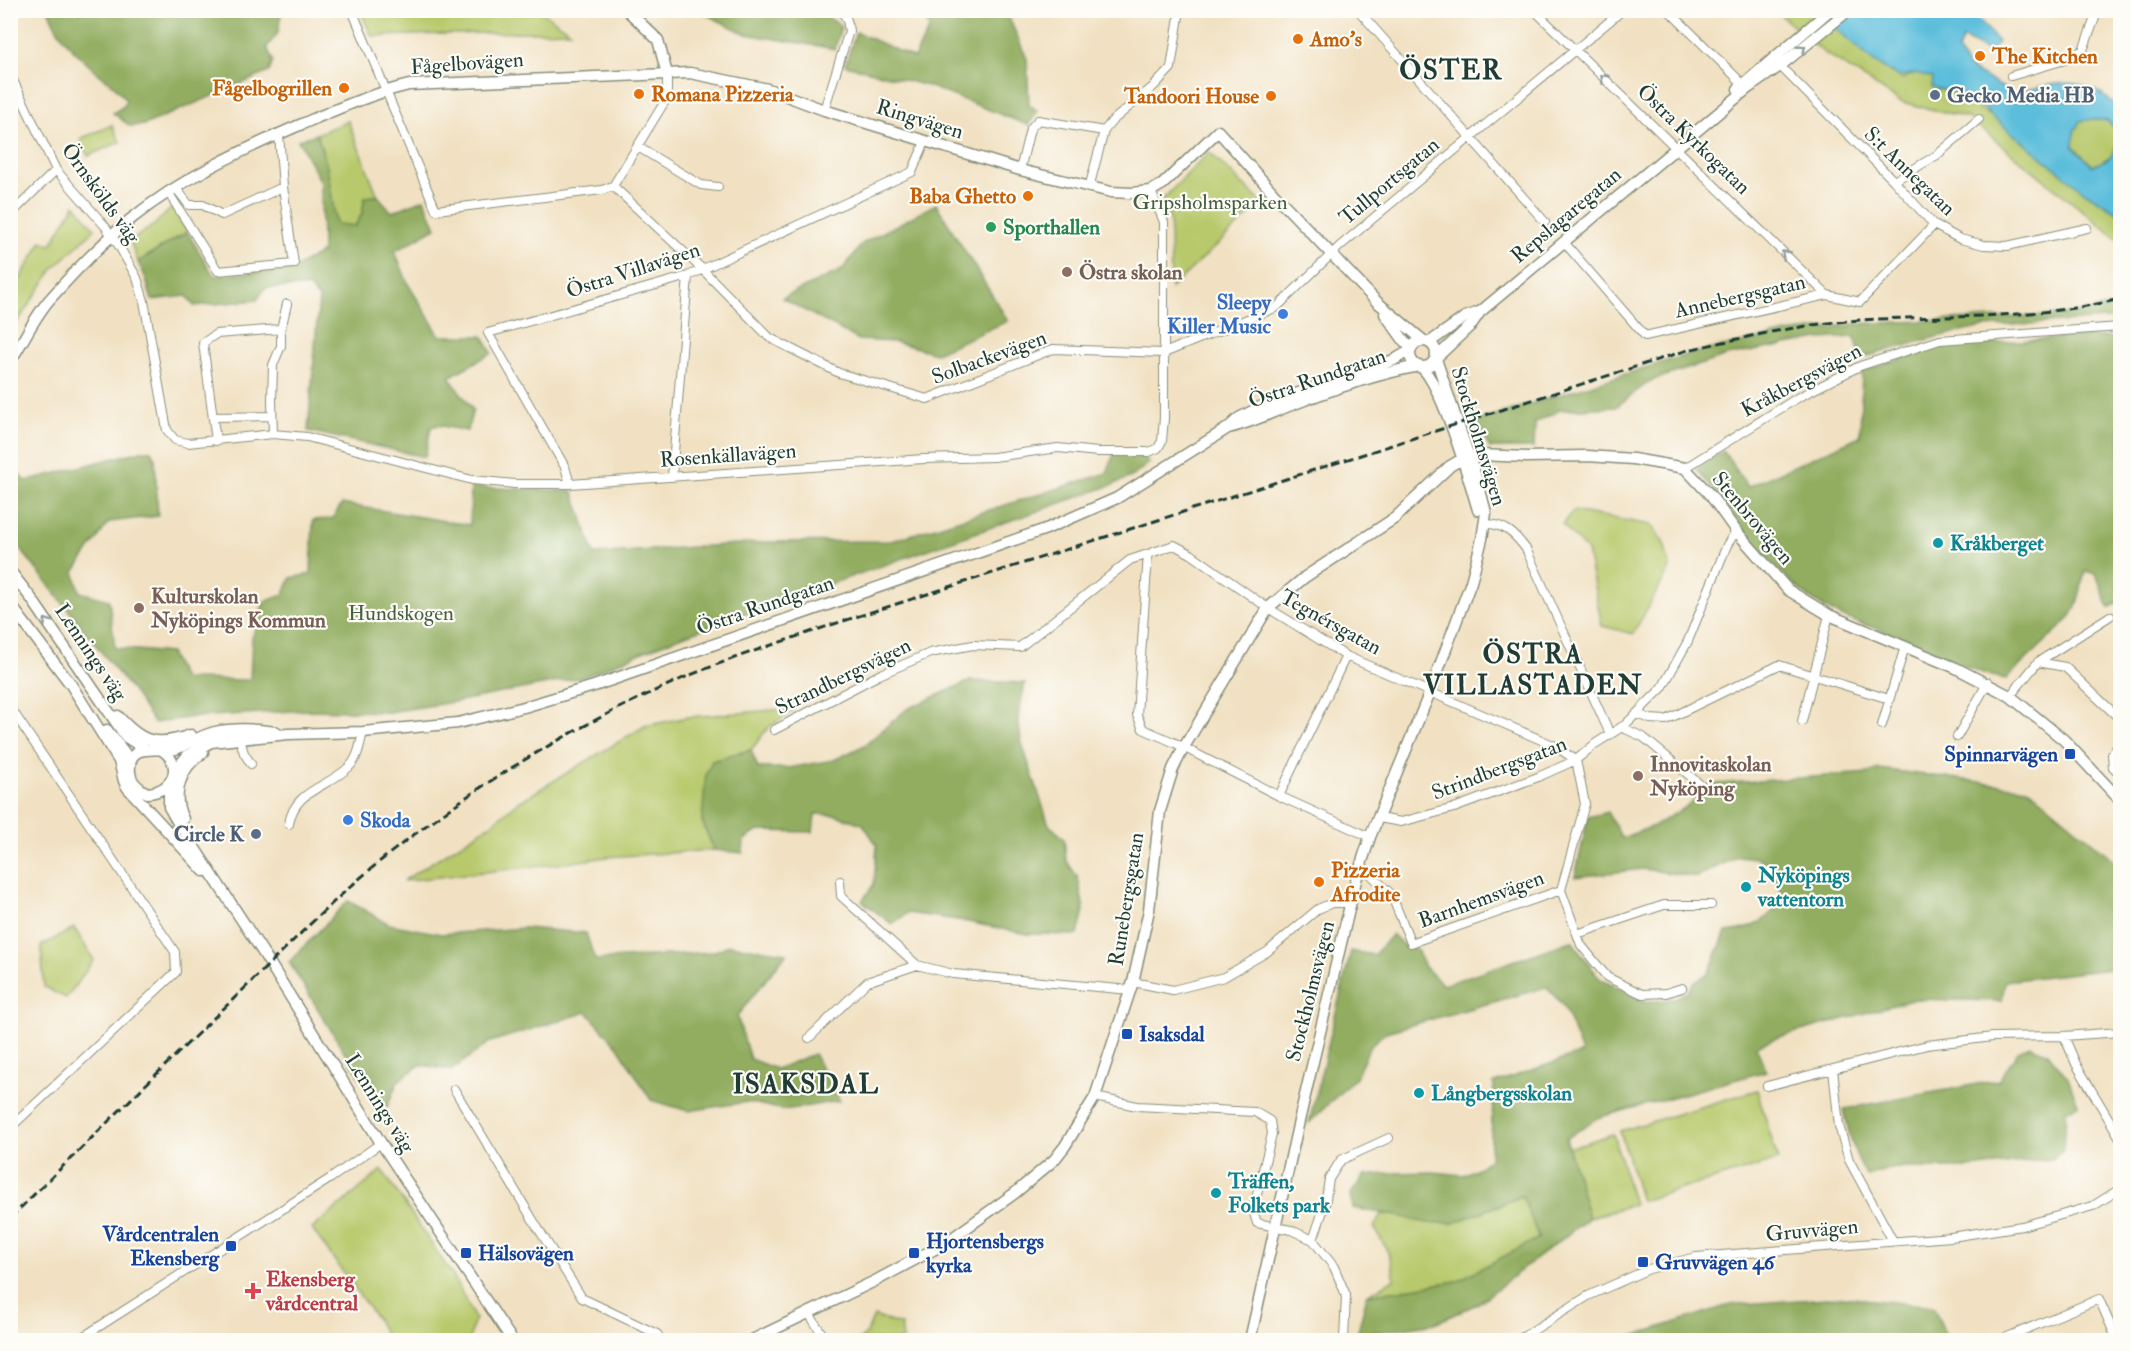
<svg xmlns="http://www.w3.org/2000/svg" width="2131" height="1351" font-family="'IM FELL Double Pica',serif">
<style>
.green{fill:#b8c96c;stroke:#6c8350;stroke-width:1.5}
.forest{fill:#92ad60;stroke:#58754a;stroke-width:1.5}
.water{fill:#5cbedb;stroke:#3e7e88;stroke-width:1.5;fill-rule:evenodd}
.lines{fill:none;stroke-linecap:round;stroke-linejoin:round}
.street-casing{stroke:#888f7b;stroke-width:10}
.secondary-casing{stroke:#888f7b;stroke-width:13}
.street{stroke:#fff;stroke-width:8}
.secondary{stroke:#fff;stroke-width:10}
.rail{stroke:#1f3d34;stroke-width:3;stroke-dasharray:9 4.5;stroke-linecap:butt}
.oneway{stroke:#8f9e9a}
.food-dot{fill:#e8710a;stroke:#fdfcf7;stroke-width:2}
.service-dot{fill:#5c6f8a;stroke:#fdfcf7;stroke-width:2}
.leisure-dot{fill:#2e9e5b;stroke:#fdfcf7;stroke-width:2}
.education-dot{fill:#8d6e63;stroke:#fdfcf7;stroke-width:2}
.shop-dot{fill:#3f7fe0;stroke:#fdfcf7;stroke-width:2}
.culture-dot{fill:#0f9aa8;stroke:#fdfcf7;stroke-width:2}
.transit-dot{fill:#1a4fb4;stroke:#fdfcf7;stroke-width:2}
.health-dot{fill:#e0444e;stroke:#fdfcf7;stroke-width:2}
.labels{text-anchor:middle;stroke-width:4.5;stroke-linejoin:round;paint-order:stroke}
.food-label{font-size:21px;font-weight:bold;fill:#c56008;stroke:#fdfcf7;text-anchor:start}
.street-label{font-size:21px;fill:#1f3d34;stroke:#fdfcf7}
.service-label{font-size:21px;font-weight:bold;fill:#4e5e75;stroke:#fdfcf7;text-anchor:start}
.park-label{font-size:21px;fill:#456042;stroke:#fdfcf7}
.leisure-label{font-size:21px;font-weight:bold;fill:#27864d;stroke:#fdfcf7;text-anchor:start}
.education-label{font-size:21px;font-weight:bold;fill:#785e54;stroke:#fdfcf7;text-anchor:start}
.shop-label{font-size:21px;font-weight:bold;fill:#366cbe;stroke:#fdfcf7;text-anchor:end}
.culture-label{font-size:21px;font-weight:bold;fill:#0d838f;stroke:#fdfcf7;text-anchor:start}
.transit-label{font-size:21px;font-weight:bold;fill:#164399;stroke:#fdfcf7;text-anchor:start}
.health-label{font-size:21px;font-weight:bold;fill:#be3a42;stroke:#fdfcf7;text-anchor:start}
.district-label{font-size:27px;font-weight:bold;letter-spacing:1.5px;fill:#1f3d34;stroke:#fdfcf7}
</style>
<rect width="100%" height="100%" fill="#fdfcf7"/>
<filter id="ink" filterUnits="userSpaceOnUse"><feTurbulence type="fractalNoise" baseFrequency=".0167" numOctaves="2"/><feDisplacementMap in="SourceGraphic" scale="12" xChannelSelector="R" yChannelSelector="G"/><feConvolveMatrix kernelMatrix="1 2 1 2 8 2 1 2 1" color-interpolation-filters="sRGB"/></filter>
<filter id="wash" filterUnits="userSpaceOnUse"><feTurbulence type="fractalNoise" baseFrequency=".008" numOctaves="4" result="noise"/><feDisplacementMap in="SourceGraphic" scale="24" xChannelSelector="R" yChannelSelector="G"/><feGaussianBlur stdDeviation="1.35" result="paint"/><feColorMatrix in="noise" values="0 0 0 0 0 0 0 0 0 0 0 0 0 0 0 0 0 1.4 0 .05"/><feComposite in="paint" operator="in"/></filter>
<g filter="url(#wash)">
<rect width="100%" height="100%" fill="#f1e1c2"/>
<!-- green -->
<path class="green" d="M360,11H540L570,31L372,36Z
M1776,11H1816L1874,62L1902,79L1916,73L1934,78L1933,87L1965,95L1980,103V110L1990,115L2086,193L2120,214V241L1968,118L1901,102L1823,52Z
M2093,119L2107,121L2118,133C2117,156 2112,157 2093,166L2073,146L2074,132L2080,121Z
M348,121L378,196L365,197L362,214L355,226L336,224L327,167L317,134Z
M112,125L120,142L88,156L80,139Z
M1209,152L1262,203L1171,288L1170,220L1163,199Z
M75,204L95,229L54,268L11,331V294L42,241L51,245Z
M173,207L187,232L138,262L130,241L154,225Z
M1573,511L1651,525L1664,543L1670,568L1633,634L1602,626L1587,551L1562,524Z
M786,709L793,711L768,728L751,750L729,755L702,821L714,850L606,857L566,863L403,881L490,825L517,803L645,726L688,717Z
M74,928L94,960L66,998L44,987L41,946Z
M1757,1090L1778,1160L1641,1201L1620,1131Z
M1613,1134L1634,1204L1589,1218L1568,1148Z
M382,1170L455,1279L475,1319L469,1340H388L376,1318L312,1229Z
M1523,1196L1539,1239L1457,1281L1367,1295L1394,1279C1394,1260 1384,1244 1374,1227L1382,1214L1453,1223Z
M874,1316L901,1325L903,1340H859L866,1334Z"/>
<!-- forest -->
<path class="forest" d="M86,11L280,10L281,13L278,33L267,47L273,61L269,72L144,125L130,126L113,113L124,106L126,101C118,87 111,84 99,74C78,56 58,38 49,11H79L80,13Z
M699,11H819L841,26L835,49L746,34Z
M917,11H1006L1027,59L1029,105L1038,111L1028,125L928,86L845,65L856,32L914,58L930,27Z
M317,134L327,167L336,224L355,226L362,214L365,197L378,196L392,212L424,199L436,228L395,251L408,284L440,336H483L492,353L449,377L473,410L467,431L438,425L431,427L425,457L308,431L319,298L308,287L265,288L257,300L194,306L187,296L152,300L145,276L138,262L187,232L214,276L293,269L322,252L321,182L298,140Z
M936,204L1008,321L936,353L895,342L859,340L782,298L842,270L863,243Z
M2120,305V318L1984,327L1940,336L1861,358L1855,337L1819,339L1727,356L1650,381L1616,407L1560,410L1535,423L1534,448H1490L1473,422L1689,354L1787,333L1856,324L2063,315Z
M2072,337H2120V601L2109,608L2096,574L2085,571L2077,605L2070,618L2006,679C1973,673 1944,655 1913,642C1885,630 1854,624 1827,609C1773,578 1736,516 1696,469L1723,451L1748,487L1860,436L1862,371L1940,347Z
M141,451H151L155,458L158,516L109,522L74,572L80,592L109,600L115,648L170,653L183,679L250,680L252,638L264,602L283,595L291,578L311,574L313,520L332,519L342,504L470,525L471,487L573,491L594,554L767,542L891,541L1107,473L1114,454L1140,451L1149,463L1133,476L1112,485L674,639L583,677L460,701L389,712L309,710L194,717L154,723L136,696L11,537L10,465L26,481Z
M970,681L1025,683L1018,717L1021,741L1049,825L1064,838L1066,860L1078,878L1084,910L1078,935L1027,934L958,920L908,913L892,924L862,901L874,884L877,845L863,824L835,815L815,814L813,832L758,831L744,840L743,853L714,850L702,821L706,774L712,761L751,750L758,768H788L834,760L865,745L907,709Z
M1879,769L2028,788L2120,865V968L2005,981L2002,1001L1915,999L1776,1038L1756,1046L1766,1071L1597,1118L1566,1139L1589,1218L1477,1304L1435,1323L1357,1335L1367,1295L1457,1281L1539,1238L1522,1196L1453,1223H1427L1399,1216L1353,1208L1351,1194L1364,1176L1396,1173L1432,1172L1463,1175L1478,1168L1490,1159L1494,1083L1582,1053L1564,1007L1547,987L1386,1032L1370,1046L1356,1077L1309,1123L1351,951L1374,955L1392,934L1406,948H1416L1425,967L1443,985L1572,941L1600,979L1644,1001H1659L1675,998L1687,992L1695,981L1708,974L1726,932C1753,930 1767,921 1783,899L1771,864L1757,858L1738,856L1697,877L1643,869L1575,877L1588,817L1607,812L1622,838L1654,826L1686,807L1715,784L1869,773Z
M348,901L389,924L441,934L525,928L586,933L595,960L713,952L729,945L787,953L737,1016L750,1059L776,1069L814,1054L840,1101L784,1110L747,1102L688,1111L651,1100L618,1047L587,1012L490,1042L452,1070L420,1065L398,1081L387,1107L374,1100L289,962Z
M2030,1046L2047,1052L2068,1078L2078,1105L2066,1111L2064,1151L2050,1159L1969,1168H1893L1867,1176C1853,1153 1849,1135 1844,1109L1999,1080L2018,1051Z
M1842,1297L1933,1306L1948,1340H1621L1729,1305Z"/>
<!-- water -->
<path class="water" d="M1816,11H1972L1998,42L1989,52L1963,38L1958,50L1967,67L2014,94C2060,81 2081,74 2120,108V214L2086,193L1990,115C1973,95 1957,93 1932,87L1933,78L1916,73L1899,77L1874,62ZM2093,119L2108,121L2118,133C2117,156 2112,157 2093,166L2073,147L2074,132L2080,121Z"/>
</g>
<g filter="url(#ink)">
<g class="lines">
<!-- street casing -->
<g class="street-casing">
<path id="street" d="M352,10L436,210L602,190L613,186L667,98V74
M1358,10L1545,222
M1534,10L1827,295
M1668,10L1743,84
M1778,64L1894,181L1934,225L1960,239L1984,245L2007,246L2087,228
M10,74L56,170L105,226L119,246L137,278L144,301L167,430L175,440L188,443L273,434L307,437L472,480L515,484H570L924,459L994,457L1058,448L1098,452H1149L1158,448L1162,441L1164,418V222L1151,191
M2011,76L2068,59L2083,50L2098,10
M824,110L849,31L847,20L841,10
M638,147L701,185L718,187
M1020,170L1030,129L1038,120L1104,131
M1894,181L1937,155L1979,119
M613,186L701,268L770,338L839,373L927,399L1053,349L1164,353L1277,307L1340,246L1623,10
M176,188L189,205H203L222,215L283,187
M1089,188L1104,131L1112,121L1154,86L1171,68L1180,10
M168,192L218,271L294,264L283,187L279,134
M10,215L56,170
M1564,242L1645,336L1827,295L1860,302L1934,225
M213,417L272,416
M273,434L272,401L273,365L281,346V329L287,304
M216,441L203,343L216,334L281,329
M1685,468L1799,397L1860,366L1940,340L2120,327
M672,477L688,276
M570,484L565,467L488,333L688,276L912,172L925,142
M1484,524C1504,523 1515,534 1526,549L1610,734
M2038,662L2065,667L2120,719
M2010,696L2038,662L2110,616
M10,707L175,952L176,972L10,1128
M1638,714L1650,719L1666,720L1779,665L1889,699
M1802,721L1829,615
M1882,725L1905,646
M1621,727L1643,737L1702,786
M774,730L879,675L930,653L973,645L1020,647L1130,560L1148,554
M1957,737L1988,682
M240,740L244,753L251,764
M2120,741L2112,754L2113,767L2120,774
M1279,796L1346,656
M1379,818L1401,822L1454,808L1538,777L1576,760L1595,744L1625,725L1662,688L1688,641L1727,545L1736,531
M289,824C294,790 327,788 349,767C358,759 360,744 363,732
M1361,865L1391,894L1411,943L1561,890L1585,804L1576,760L1553,745L1346,656L1268,608L1191,554L1174,545L1148,554L1137,715L1143,729L1173,742L1279,796L1370,837
M840,881L841,896L917,965
M1561,890L1581,945L1607,977L1642,994L1666,993L1682,988
M1577,934L1664,905H1711
M1133,982L1173,990L1224,977L1267,952L1318,909L1332,903H1351
M2064,1036L2076,1064L2120,1138
M809,1038L867,982L917,965L953,974L1130,990
M1833,1069L1839,1126L1849,1160L1893,1241
M1767,1086L1927,1045L1993,1037L2064,1036L2120,1032
M454,1089L536,1225L582,1298L657,1334L661,1340
M1095,1097L1137,1106L1255,1112L1270,1121L1272,1134L1253,1210L1257,1223L1291,1230L1313,1240L1334,1267L1346,1295L1344,1340
M1313,1240L1325,1205L1329,1179L1341,1160L1389,1138
M808,1312L826,1340
M78,1340L331,1178L381,1143
M1518,1340L1588,1296L1649,1269L1696,1257L1951,1237L2022,1226L2093,1206L2120,1189
M2000,1340L2099,1299L2117,1340"/>
</g>
<!-- secondary casing -->
<g class="secondary-casing">
<path id="secondary" d="M627,10L658,40L667,74
M1738,89L1830,10
M1385,314L1405,342L1411,348
M1410 354a13 13 0 1 1 26 0a13 13 0 1 1-26 0Z
M1430,342L1465,317L1479,312
M1436,358L1471,325L1480,312L1747,89L1780,66L1849,10
M10,361C24,341 34,317 50,299C74,272 102,243 131,219C182,178 242,150 302,124C337,109 371,94 409,85L667,74L690,73L768,89L824,110L1020,170L1111,192L1131,193L1151,191L1163,184L1218,131L1276,196L1377,302L1424,341
M1421,367C1443,386 1469,479 1478,510
M1228,428C1251,423 1272,412 1294,404C1335,388 1376,374 1419,366
M10,571L31,598L126,737L145,749
M10,604L71,685
M68,680L119,761L124,781L127,787L204,871
M118,716C142,743 157,747 191,735
M107,730L124,752L130,763
M160,749C185,763 174,792 147,793C138,788 130,782 130,772C127,739 161,753 176,749C189,744 201,735 215,732C234,728 256,729 276,732
M174,772L188,755L211,742L288,734L363,732L458,723L524,707L594,686L1046,529L1117,498L1228,428L1239,418L1264,405L1394,360L1411,350
M169,785V807L177,821L264,954L381,1143L512,1340
M183,819C171,795 180,767 203,753
M752,1340L877,1280L944,1244L1015,1193L1054,1160L1065,1146L1095,1097L1133,982L1149,910L1160,811L1173,769L1184,747L1268,608L1305,577L1395,518L1450,466L1462,459L1480,455L1527,457L1587,456L1633,459L1685,468L1711,496L1736,531L1788,590L1829,615L1956,668L2010,696L2064,740L2120,800
M1250,1340L1299,1121L1356,880L1370,837L1430,692L1471,582L1482,539L1486,513L1479,486L1436,359"/>
</g>
<!-- street -->
<use href="#street" class="street"/>
<!-- secondary -->
<use href="#secondary" class="secondary"/>
<!-- rail -->
<path class="rail" d="M10,1218C90,1140 170,1060 250,983C300,934 348,885 403,843C487,778 581,723 679,680C729,658 782,642 834,624L1688,350C1745,337 1802,324 1860,320C1947,315 2035,320 2120,299"/>
</g>
<!-- one-way arrows -->
<defs><path id="oneway-chevron" d="M-2-3.5L2.5 0L-2 3.5" fill="none" stroke-width="1.6" stroke-linecap="round" stroke-linejoin="round" transform="scale(1.5)"/></defs>
<g class="oneway">
<use href="#oneway-chevron" transform="translate(1802 49) rotate(-38)"/>
<use href="#oneway-chevron" transform="translate(1604 78) rotate(-136)"/>
<use href="#oneway-chevron" transform="translate(1785 254) rotate(-136)"/>
<use href="#oneway-chevron" transform="translate(47 622) rotate(-123)"/>
</g>
</g>
<!-- markers -->
<g class="food-dot">
<circle cx="1298" cy="39" r="6"/>
<circle cx="1980" cy="56" r="6"/>
<circle cx="344" cy="88" r="6"/>
<circle cx="639" cy="94" r="6"/>
<circle cx="1271" cy="96" r="6"/>
<circle cx="1028" cy="196" r="6"/>
<circle cx="1319" cy="882" r="6"/>
</g>
<g class="service-dot">
<circle cx="1935" cy="95" r="6"/>
<circle cx="256" cy="834" r="6"/>
</g>
<circle class="leisure-dot" cx="991" cy="227" r="6"/>
<g class="education-dot">
<circle cx="1067" cy="272" r="6"/>
<circle cx="139" cy="608" r="6"/>
<circle cx="1638" cy="776" r="6"/>
</g>
<g class="shop-dot">
<circle cx="1283" cy="314" r="6"/>
<circle cx="348" cy="820" r="6"/>
</g>
<g class="culture-dot">
<circle cx="1938" cy="543" r="6"/>
<circle cx="1746" cy="887" r="6"/>
<circle cx="1419" cy="1093" r="6"/>
<circle cx="1216" cy="1193" r="6"/>
</g>
<g class="transit-dot">
<rect x="2064" y="748" width="12" height="12" rx="3"/>
<rect x="1121" y="1028" width="12" height="12" rx="3"/>
<rect x="225" y="1240" width="12" height="12" rx="3"/>
<rect x="460" y="1247" width="12" height="12" rx="3"/>
<rect x="908" y="1247" width="12" height="12" rx="3"/>
<rect x="1637" y="1256" width="12" height="12" rx="3"/>
</g>
<path class="health-dot" d="M250 1282h6v6h6v6h-6v6h-6v-6h-6v-6h6z"/>
<g class="labels">
<!-- food labels -->
<g class="food-label">
<text x="1310" y="46">Amo's</text>
<text x="1992" y="63">The Kitchen</text>
<text x="332" y="95" text-anchor="end">Fågelbogrillen</text>
<text x="651" y="101">Romana Pizzeria</text>
<text x="1259" y="103" text-anchor="end">Tandoori House</text>
<text x="1016" y="203" text-anchor="end">Baba Ghetto</text>
<text x="1331" y="877">Pizzeria<tspan x="1331" dy="24">Afrodite</tspan></text>
</g>
<!-- street labels -->
<g class="street-label">
<text transform="translate(467 63) rotate(-4)" y="7">Fågelbovägen</text>
<text transform="translate(920 119) rotate(17)" y="7">Ringvägen</text>
<text transform="translate(1694 139) rotate(44)" y="7">Östra Kyrkogatan</text>
<text transform="translate(1910 171) rotate(44)" y="7">S:t Annegatan</text>
<text transform="translate(1389 181) rotate(-40)" y="7">Tullportsgatan</text>
<text transform="translate(101 193) rotate(54)" y="7">Örnskölds väg</text>
<text transform="translate(1566 215) rotate(-40)" y="7">Repslagaregatan</text>
<text transform="translate(633 270) rotate(-18)" y="7">Östra Villavägen</text>
<text transform="translate(1740 296) rotate(-13)" y="7">Annebergsgatan</text>
<text transform="translate(989 357) rotate(-20)" y="7">Solbackevägen</text>
<text transform="translate(1317 378) rotate(-19)" y="7">Östra Rundgatan</text>
<text transform="translate(1801 380) rotate(-28)" y="7">Kråkbergsvägen</text>
<text transform="translate(1479 436) rotate(73)" y="7">Stockholmsvägen</text>
<text transform="translate(728 455) rotate(-4)" y="7">Rosenkällavägen</text>
<text transform="translate(1753 518) rotate(50)" y="7">Stenbrovägen</text>
<text transform="translate(765 605) rotate(-19)" y="7">Östra Rundgatan</text>
<text transform="translate(1331 622) rotate(29)" y="7">Tegnérsgatan</text>
<text transform="translate(91 652) rotate(56)" y="7">Lennings väg</text>
<text transform="translate(843 676) rotate(-26)" y="7">Strandbergsvägen</text>
<text transform="translate(1499 768) rotate(-21)" y="7">Strindbergsgatan</text>
<text transform="translate(1126 899) rotate(-81)" y="7">Runebergsgatan</text>
<text transform="translate(1481 899) rotate(-20)" y="7">Barnhemsvägen</text>
<text transform="translate(1310 991) rotate(-76)" y="7">Stockholmsvägen</text>
<text transform="translate(380 1103) rotate(58)" y="7">Lennings väg</text>
<text transform="translate(1812 1230) rotate(-5)" y="7">Gruvvägen</text>
</g>
<!-- service labels -->
<g class="service-label">
<text x="1947" y="102">Gecko Media HB</text>
<text x="244" y="841" text-anchor="end">Circle K</text>
</g>
<!-- park labels -->
<g class="park-label">
<text x="1210" y="209">Gripsholmsparken</text>
<text x="401" y="620">Hundskogen</text>
</g>
<!-- leisure labels -->
<g class="leisure-label">
<text x="1003" y="234">Sporthallen</text>
</g>
<!-- education labels -->
<g class="education-label">
<text x="1079" y="279">Östra skolan</text>
<text x="151" y="603">Kulturskolan<tspan x="151" dy="24">Nyköpings Kommun</tspan></text>
<text x="1650" y="771">Innovitaskolan<tspan x="1650" dy="24">Nyköping</tspan></text>
</g>
<!-- shop labels -->
<g class="shop-label">
<text x="1271" y="309">Sleepy<tspan x="1271" dy="24">Killer Music</tspan></text>
<text x="360" y="827" text-anchor="start">Skoda</text>
</g>
<!-- culture labels -->
<g class="culture-label">
<text x="1950" y="550">Kråkberget</text>
<text x="1758" y="882">Nyköpings<tspan x="1758" dy="24">vattentorn</tspan></text>
<text x="1431" y="1100">Långbergsskolan</text>
<text x="1228" y="1188">Träffen,<tspan x="1228" dy="24">Folkets park</tspan></text>
</g>
<!-- transit labels -->
<g class="transit-label">
<text x="2058" y="761" text-anchor="end">Spinnarvägen</text>
<text x="1139" y="1041">Isaksdal</text>
<text x="219" y="1241" text-anchor="end">Vårdcentralen<tspan x="219" dy="24">Ekensberg</tspan></text>
<text x="926" y="1248">Hjortensbergs<tspan x="926" dy="24">kyrka</tspan></text>
<text x="478" y="1260">Hälsovägen</text>
<text x="1655" y="1269">Gruvvägen 46</text>
</g>
<!-- health labels -->
<g class="health-label">
<text x="266" y="1286">Ekensberg<tspan x="266" dy="24">vårdcentral</tspan></text>
</g>
<!-- district labels -->
<g class="district-label">
<text x="1451" y="79">ÖSTER</text>
<text x="1533" y="663">ÖSTRA<tspan x="1533" dy="31">VILLASTADEN</tspan></text>
<text x="806" y="1093">ISAKSDAL</text>
</g>
</g>
<!-- margin -->
<rect width="2131" height="1351" fill="none" stroke="#fdfcf7" stroke-width="36"/>
</svg>
